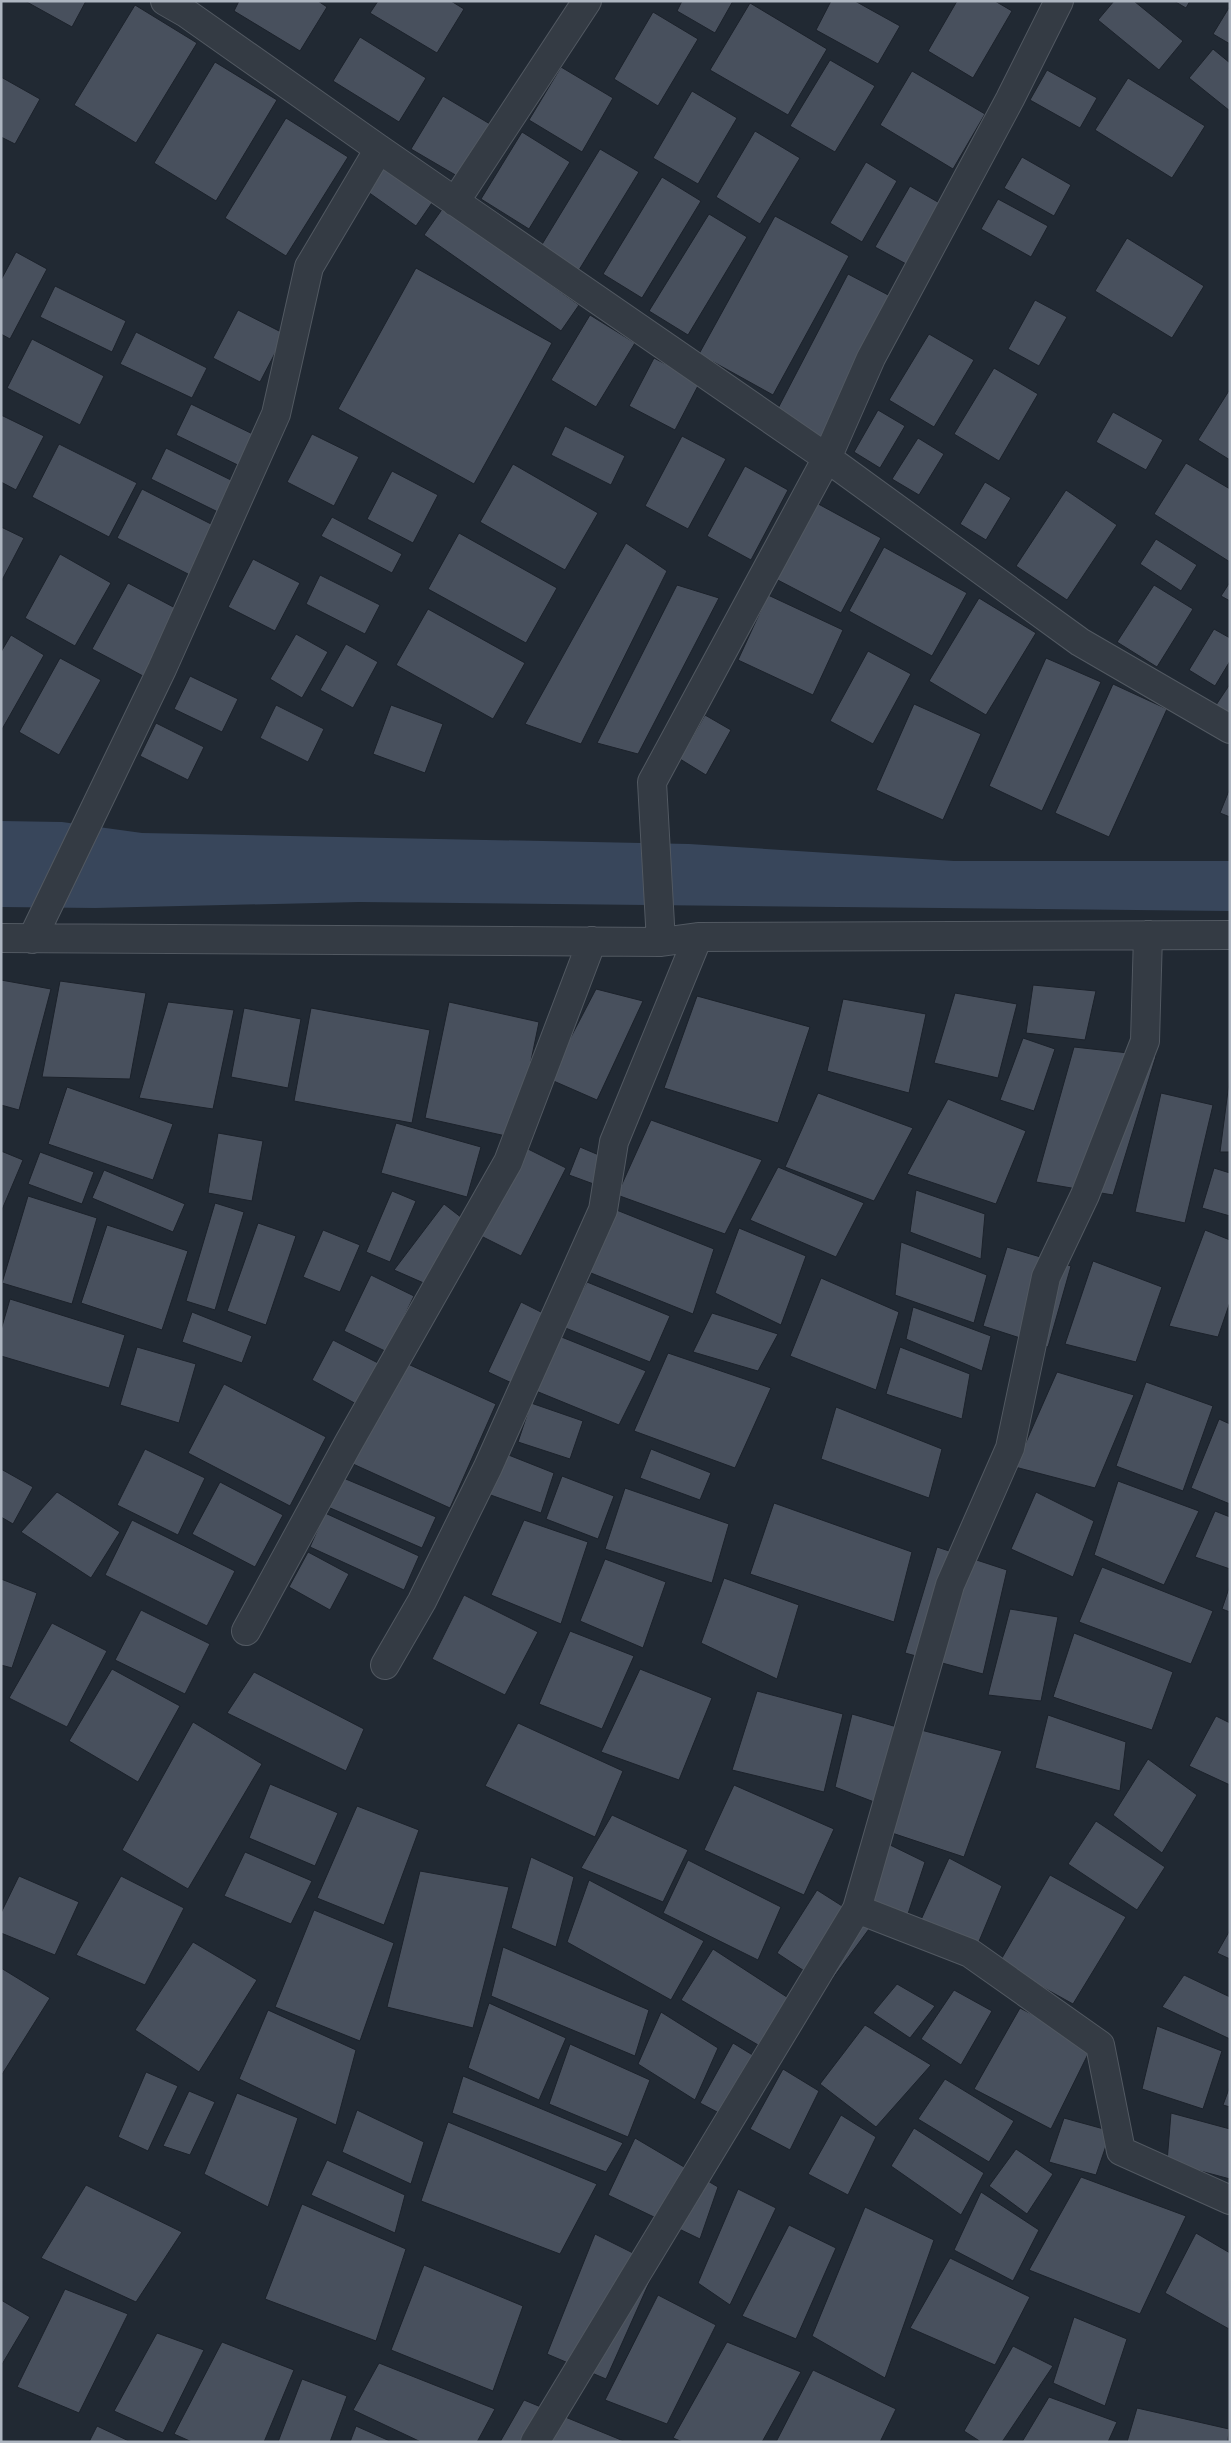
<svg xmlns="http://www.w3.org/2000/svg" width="1231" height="2443" font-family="'DejaVu Sans',sans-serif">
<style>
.water{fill:#38465b}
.building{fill:#48505d;stroke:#1c222b}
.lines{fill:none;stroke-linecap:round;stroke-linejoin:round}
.minor-casing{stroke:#525962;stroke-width:30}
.minor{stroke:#343b44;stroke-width:28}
</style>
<rect width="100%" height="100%" fill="#212933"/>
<!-- water -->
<path class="water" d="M1,821L62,822L142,833L689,844L954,861H1230V911L359,902L95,908L1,907Z"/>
<!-- building -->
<path class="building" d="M25,1H86L72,27Z
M239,1H318L327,7L300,51L234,11Z
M378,1H451L464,9L437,53L370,13Z
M682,1H733L715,33L677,11Z
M831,1H855L900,26L878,64L816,30Z
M957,1H995L1012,11L973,78L928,51Z
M1114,1H1134L1183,41L1159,70L1098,20Z
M1174,1H1190L1186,8Z
M750,3L827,49L788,115L710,70Z
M135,5L197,43L136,143L74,105Z
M1230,6V44L1213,34Z
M653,12L698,39L658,106L614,79Z
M360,37L426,78L399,122L333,81Z
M1213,49L1230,63V111L1189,78Z
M830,60L875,86L835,152L790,126Z
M215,62L277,100L216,201L154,163Z
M561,67L613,98L582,152L529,120Z
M1047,70L1097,98L1080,128L1030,100Z
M912,71L985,114L953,169L880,125Z
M1,77L40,99L15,144L1,137Z
M1128,78L1205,126L1172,178L1095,130Z
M692,91L737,118L698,184L653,158Z
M443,96L495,127L464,180L411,149Z
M286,118L348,157L286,256L225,218Z
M755,131L800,158L760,224L716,197Z
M522,132L570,162L529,229L481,199Z
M600,149L639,172L579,270L541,246Z
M1022,157L1071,185L1054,216L1004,188Z
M380,161L434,200L416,226L361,187Z
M866,162L897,181L862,242L830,223Z
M662,177L701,201L642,298L603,274Z
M910,186L943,205L908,265L875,247Z
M998,199L1048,226L1031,257L981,229Z
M443,208L579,305L561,331L424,235Z
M709,214L747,237L688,335L649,311Z
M775,216L849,256L773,395L699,354Z
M1127,238L1204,286L1172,338L1095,291Z
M16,252L47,269L10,339L1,334V280Z
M416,268L552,343L474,484L338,409Z
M848,274L894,298L820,440L774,416Z
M55,286L126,321L112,352L40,317Z
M1035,300L1067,317L1039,366L1008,349Z
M238,310L285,334L260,382L213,358Z
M590,315L635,343L596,407L551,380Z
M136,332L207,368L192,398L120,364Z
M929,334L974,360L934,427L889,400Z
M32,339L104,376L80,425L7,388Z
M654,358L700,382L675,430L629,406Z
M994,368L1038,394L999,461L954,434Z
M1230,389V460L1198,440Z
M191,404L263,439L248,470L176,435Z
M878,410L905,426L880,468L854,452Z
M1113,412L1163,440L1146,470L1096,442Z
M1,415L44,436L16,490L1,482Z
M565,426L625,456L611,485L551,455Z
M312,434L359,457L334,506L287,482Z
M682,436L726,459L688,529L645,506Z
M918,438L944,454L919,495L892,479Z
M59,444L137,483L109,537L32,497Z
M166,448L237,483L222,514L151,479Z
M1186,463L1230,489V562L1154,514Z
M513,464L598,513L565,570L480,522Z
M745,466L788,490L751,560L707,536Z
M392,471L438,495L413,543L367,519Z
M985,482L1011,498L986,540L960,524Z
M142,489L215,526L190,575L117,538Z
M1066,490L1117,525L1067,600L1016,566Z
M811,500L881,538L841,613L770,576Z
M332,517L402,554L392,573L321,536Z
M1,527L24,538L1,582Z
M459,533L557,588L526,643L428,589Z
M1156,539L1197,565L1181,591L1140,564Z
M626,543L667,571L581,744L525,724Z
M884,547L967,593L932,656L849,611Z
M60,554L111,583L75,646L25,618Z
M253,559L300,583L275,631L228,607Z
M320,575L380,605L365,634L306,604Z
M1230,582V601L1221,596Z
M128,583L179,610L143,676L92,649Z
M677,585L719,598L638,754L597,743Z
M1154,585L1193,609L1157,667L1117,642Z
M768,595L843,630L813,695L738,660Z
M979,598L1036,633L986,715L929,681Z
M428,609L525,663L493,719L396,665Z
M1214,629L1230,638V661L1215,686L1189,670Z
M296,634L328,652L302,698L270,679Z
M11,635L44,655L1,731V652Z
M346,644L378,662L353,708L320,690Z
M868,651L911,674L873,744L830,721Z
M60,658L101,680L59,755L19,732Z
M1046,658L1101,682L1042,811L989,786Z
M190,676L238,699L222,732L174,709Z
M1113,684L1167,709L1109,837L1055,813Z
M1230,684V719L1214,708Z
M914,704L981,734L943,820L876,790Z
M276,705L324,729L308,762L260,738Z
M391,705L443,724L425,773L373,754Z
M705,715L731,730L706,775L680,759Z
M156,723L204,747L188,780L140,756Z
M1230,788V817L1220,813Z
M1,980L51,989L19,1110L1,1105Z
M60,981L146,993L130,1079L42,1077Z
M1033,985L1096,991L1085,1040L1026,1033Z
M596,989L643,1001L597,1100L549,1079Z
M955,993L1017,1004L998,1078L934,1063Z
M697,996L810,1027L778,1123L664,1088Z
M843,999L926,1014L909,1093L827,1071Z
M168,1002L234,1010L213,1109L139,1098Z
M449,1002L539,1022L515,1138L425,1118Z
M244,1008L301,1019L288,1088L231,1077Z
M311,1008L430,1030L412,1123L294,1101Z
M1023,1038L1055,1049L1034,1111L1000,1100Z
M1074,1047L1156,1056L1113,1195L1036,1182Z
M1230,1075V1152H1220Z
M67,1087L173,1124L153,1180L48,1144Z
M818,1093L913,1128L874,1201L785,1167Z
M1161,1093L1213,1105L1185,1223L1135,1212Z
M948,1099L1026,1131L996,1204L907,1174Z
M651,1120L762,1160L725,1234L617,1195Z
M396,1123L481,1147L467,1197L381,1173Z
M218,1133L263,1141L252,1201L208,1193Z
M580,1147L606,1158L599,1186L569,1175Z
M526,1148L566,1168L521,1256L481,1236Z
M1,1151L23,1160L1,1212Z
M40,1152L94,1172L82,1204L28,1184Z
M778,1167L864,1203L836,1257L750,1220Z
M1214,1168L1230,1173V1216L1202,1208Z
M104,1170L185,1204L173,1232L92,1198Z
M916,1190L985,1214L981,1259L910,1232Z
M392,1191L416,1201L390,1262L366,1252Z
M28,1196L97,1218L72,1304L2,1283Z
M215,1203L244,1212L215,1310L186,1301Z
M444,1204L471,1225L426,1284L394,1270Z
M609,1207L714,1249L693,1314L586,1271Z
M258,1223L296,1236L266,1325L227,1311Z
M107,1225L188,1251L162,1330L81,1303Z
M739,1228L806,1256L781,1325L715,1293Z
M323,1230L360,1245L340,1292L303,1277Z
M1205,1230L1230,1240V1302L1218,1337L1169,1326Z
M901,1242L987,1275L974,1323L895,1295Z
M1007,1247L1071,1266L1048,1347L983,1326Z
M1093,1261L1162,1287L1136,1362L1065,1344Z
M371,1275L414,1296L387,1352L344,1331Z
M821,1278L899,1312L876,1390L790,1356Z
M587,1282L670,1316L650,1362L563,1327Z
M10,1299L125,1335L109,1388L1,1356V1330Z
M521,1302L549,1316L516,1385L488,1372Z
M913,1307L991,1336L982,1371L906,1339Z
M192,1312L252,1336L242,1363L182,1342Z
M712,1313L778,1334L758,1371L693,1352Z
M559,1336L646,1371L619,1425L531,1389Z
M333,1340L382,1365L360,1406L312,1380Z
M137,1347L196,1364L179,1423L120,1405Z
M900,1347L970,1374L962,1419L886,1394Z
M668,1353L771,1388L735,1468L634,1431Z
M399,1360L496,1404L450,1508L353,1464Z
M1057,1372L1134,1395L1095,1488L1015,1467Z
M1146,1382L1213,1406L1183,1491L1116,1466Z
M224,1384L326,1437L290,1506L188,1453Z
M531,1403L583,1421L570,1459L518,1442Z
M836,1407L942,1449L929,1498L821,1459Z
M1219,1419L1230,1424V1504L1191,1488Z
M145,1449L205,1478L178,1535L117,1505Z
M651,1449L711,1473L700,1500L640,1478Z
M501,1452L554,1473L541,1513L485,1493Z
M1,1469L33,1487L13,1524L1,1517Z
M562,1476L614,1496L598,1539L546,1519Z
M341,1477L436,1517L422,1548L328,1507Z
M1118,1481L1199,1511L1164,1585L1094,1555Z
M220,1482L283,1515L255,1567L192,1534Z
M625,1488L729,1524L712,1583L605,1549Z
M57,1492L120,1532L91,1578L21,1532Z
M1036,1492L1094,1521L1073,1577L1011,1549Z
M774,1503L912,1552L894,1622L750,1574Z
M1215,1511L1230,1517V1569L1195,1557Z
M325,1513L419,1556L404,1590L310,1547Z
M132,1520L235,1571L207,1626L105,1575Z
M524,1520L588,1542L561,1624L491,1595Z
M937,1547L1007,1570L983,1674L905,1653Z
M308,1552L349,1574L330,1610L289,1587Z
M605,1559L666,1582L643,1648L580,1621Z
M1102,1567L1213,1611L1191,1664L1079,1622Z
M724,1578L799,1605L777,1679L701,1643Z
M1,1579L37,1593L12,1668L1,1665Z
M1230,1585V1612L1222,1609Z
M464,1595L538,1632L505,1695L432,1659Z
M1010,1609L1058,1617L1041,1701L988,1695Z
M141,1610L210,1644L185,1694L115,1660Z
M52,1623L107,1651L67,1727L9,1698Z
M570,1631L634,1656L602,1729L539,1704Z
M1074,1633L1173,1672L1152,1730L1053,1697Z
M112,1669L180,1706L138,1782L69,1741Z
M640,1669L712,1698L679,1780L601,1752Z
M254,1672L364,1729L346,1771L227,1713Z
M757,1691L843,1714L824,1792L732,1770Z
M852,1714L904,1729L882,1805L835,1787Z
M1048,1715L1126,1742L1120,1791L1035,1768Z
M1216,1716L1230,1723V1785L1189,1766Z
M193,1722L262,1764L188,1889L122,1850Z
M518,1723L623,1771L595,1837L485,1786Z
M917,1729L1002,1751L964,1857L886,1831Z
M1148,1759L1197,1795L1162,1853L1113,1815Z
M270,1784L338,1813L315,1866L249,1838Z
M734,1785L834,1829L804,1895L704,1850Z
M357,1806L419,1830L384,1925L317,1898Z
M612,1815L688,1850L663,1902L581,1868Z
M1096,1821L1165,1867L1137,1910L1068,1864Z
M882,1841L925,1862L906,1920L862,1906Z
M245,1852L312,1881L291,1924L224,1896Z
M531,1857L574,1877L556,1947L511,1928Z
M949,1858L1002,1886L975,1951L920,1922Z
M688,1860L781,1907L758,1960L663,1913Z
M420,1871L509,1887L473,2028L387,2007Z
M1050,1875L1126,1917L1073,2004L999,1963Z
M19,1876L79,1902L55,1955L1,1933V1913Z
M121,1876L184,1908L145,1985L76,1955Z
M589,1880L704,1941L671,2000L567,1942Z
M817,1890L872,1925L827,1986L777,1953Z
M314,1910L394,1943L360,2041L275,2007Z
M1230,1930V1959L1217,1953Z
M193,1942L257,1980L199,2072L135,2030Z
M503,1947L649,2010L635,2056L491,1996Z
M713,1949L793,2001L765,2049L681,2000Z
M1,1968L50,1998L1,2076Z
M1184,1975L1230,1997V2039L1162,2007Z
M897,1984L935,2006L910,2038L873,2013Z
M954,1990L992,2011L961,2065L921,2039Z
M489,2003L566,2038L539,2100L468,2068Z
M1020,2008L1092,2046L1051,2129L974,2089Z
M268,2010L356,2050L336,2125L239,2079Z
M661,2012L718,2048L695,2100L638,2064Z
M865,2025L931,2065L876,2127L820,2084Z
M1157,2026L1222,2051L1203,2109L1142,2089Z
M733,2043L769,2065L740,2124L700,2103Z
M570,2044L650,2080L628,2137L549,2104Z
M783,2069L819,2091L790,2150L750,2129Z
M146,2072L178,2086L148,2151L118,2137Z
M463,2076L623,2143L606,2172L452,2113Z
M945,2079L1014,2121L989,2162L918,2119Z
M1230,2086V2107L1223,2105Z
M189,2091L215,2102L190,2155L163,2146Z
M237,2093L298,2118L268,2207L204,2174Z
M357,2110L424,2142L411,2184L342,2152Z
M1171,2113L1230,2129V2179L1167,2162Z
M841,2115L876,2137L848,2195L808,2174Z
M1064,2118L1111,2131L1096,2175L1049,2162Z
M448,2122L597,2184L560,2254L421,2201Z
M914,2128L984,2173L961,2215L891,2166Z
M635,2138L718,2187L700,2239L608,2195Z
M1016,2149L1053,2174L1027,2214L989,2186Z
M327,2160L405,2195L395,2233L311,2195Z
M1081,2177L1186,2216L1140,2314L1029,2270Z
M86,2185L182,2232L136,2302L41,2258Z
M738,2189L776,2208L730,2305L698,2283Z
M981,2192L1039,2230L1013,2281L954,2250Z
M302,2204L406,2249L376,2341L265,2299Z
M865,2207L934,2240L885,2378L812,2336Z
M789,2225L836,2248L796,2339L742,2316Z
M1196,2233L1230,2253L1229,2329L1165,2293Z
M595,2234L657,2265L606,2379L547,2354Z
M950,2258L1030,2297L995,2365L910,2328Z
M424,2265L523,2306L493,2391L391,2350Z
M65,2289L128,2314L79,2413L17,2387Z
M658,2295L716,2325L667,2424L605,2400Z
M1,2300L30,2317L1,2366Z
M1074,2317L1127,2339L1105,2406L1053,2383Z
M157,2333L204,2350L163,2433L114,2411Z
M222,2342L294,2370L264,2442H192L174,2434Z
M727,2342L801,2372L762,2442H683L673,2438Z
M1013,2346L1053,2366L1002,2442H981L964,2431Z
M379,2363L495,2409L477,2442H421L353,2410Z
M813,2370L896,2409L880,2442H776Z
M302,2379L347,2396L330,2442H278Z
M1049,2397L1117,2422L1108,2442H1022Z
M524,2400L626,2442H500Z
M1137,2408L1229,2429L1228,2442H1127Z
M97,2426L131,2442H89Z
M356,2426L392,2442H350Z"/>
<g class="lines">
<!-- minor casing -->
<g class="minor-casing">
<path id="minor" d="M165,1L186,13L379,149L827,458L1080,642L1230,729
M455,202L587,1
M1148,935L1145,1041L1085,1195L1046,1277L1010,1448L950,1585L857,1909L970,1953L1100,2045L1121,2151L1230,2200
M1,938L661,942L698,937L1230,935
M32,939L162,669L276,414L309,267L379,149
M661,942L652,782L827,458L871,358L1010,99L1059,1
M246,1631L348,1444L508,1162L592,941
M385,1665L422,1601L488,1467L603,1210L614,1142L698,937
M535,2442L857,1909"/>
</g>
<!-- minor -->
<use href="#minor" class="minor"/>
</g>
<!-- border -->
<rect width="1231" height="2443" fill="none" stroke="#aeb6c1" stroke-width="5"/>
</svg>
